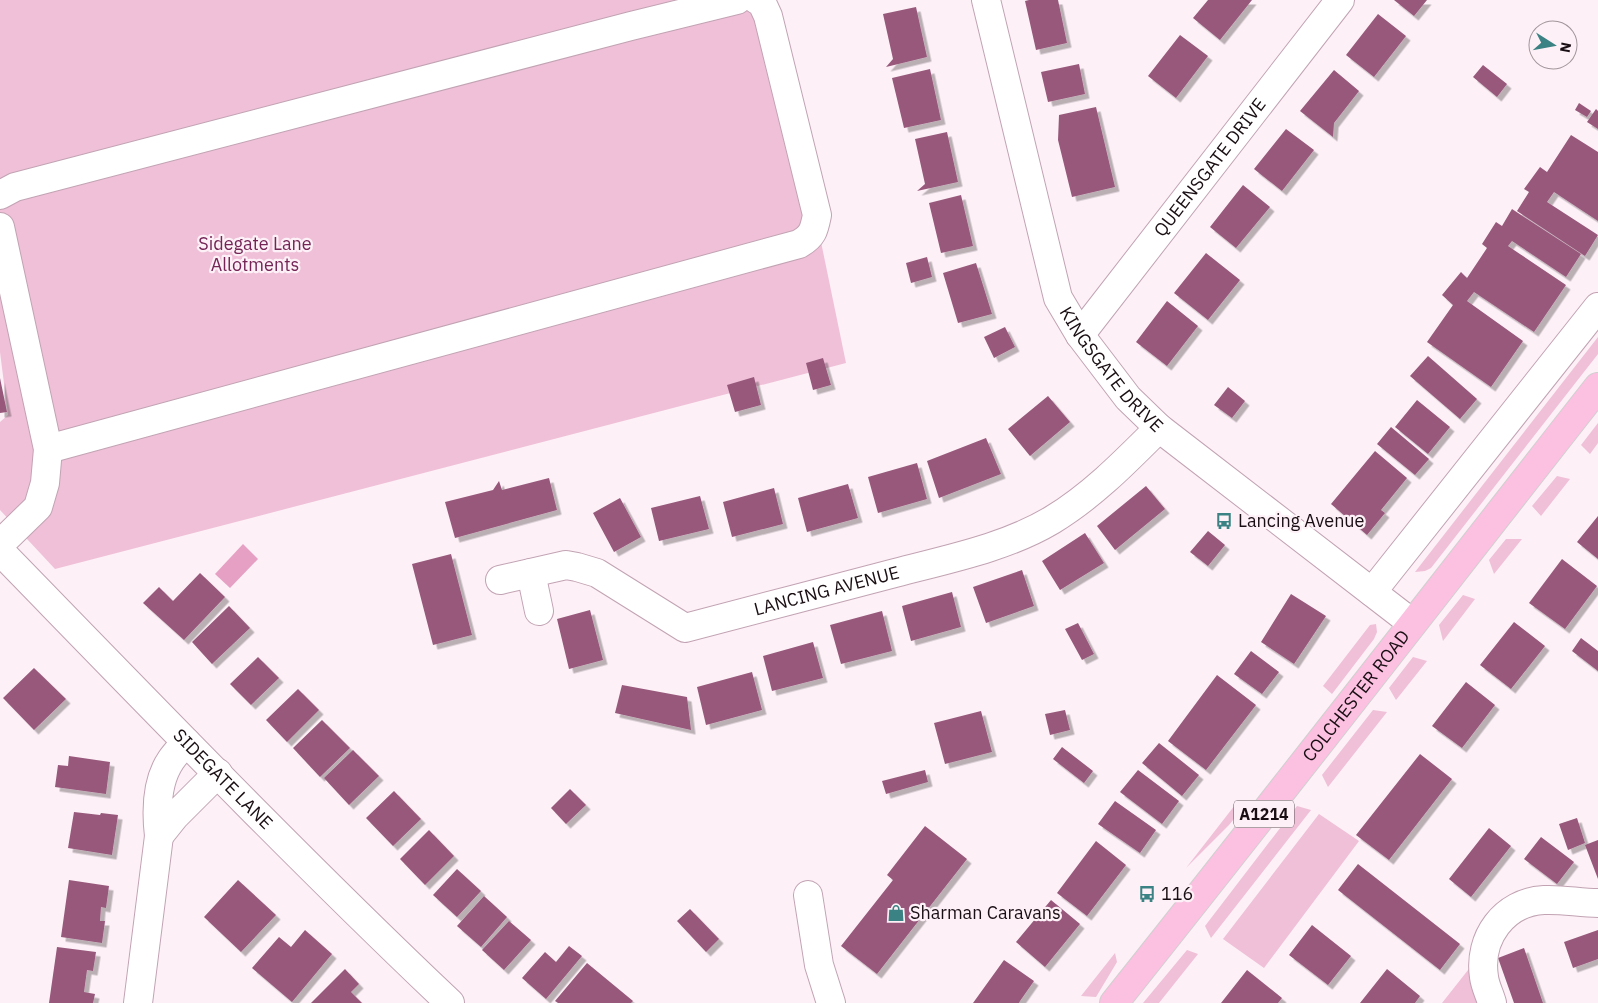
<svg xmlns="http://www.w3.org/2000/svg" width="1598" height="1003" font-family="'IBM Plex Sans',sans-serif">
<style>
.green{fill:#efc0d8}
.water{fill:#e5a0c4}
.building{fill:#97597b;filter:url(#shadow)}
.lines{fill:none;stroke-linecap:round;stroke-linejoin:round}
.minor-casing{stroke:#c2a3b3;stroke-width:30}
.major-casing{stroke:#d1cfd0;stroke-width:30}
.minor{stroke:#fff;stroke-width:28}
.major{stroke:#fcc0e1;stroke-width:28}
.labels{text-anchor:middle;stroke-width:4.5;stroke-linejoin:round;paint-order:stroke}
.shield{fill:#fdf0f6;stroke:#5d5257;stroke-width:1}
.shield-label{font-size:16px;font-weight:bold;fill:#190e13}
.street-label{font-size:18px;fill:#190e13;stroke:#fdf0f6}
.park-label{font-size:18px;fill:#742556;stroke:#fdf0f6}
.poi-label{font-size:18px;fill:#190e13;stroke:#fdf0f6;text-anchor:start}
</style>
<defs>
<filter id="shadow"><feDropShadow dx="4.5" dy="4.5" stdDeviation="0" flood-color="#0004"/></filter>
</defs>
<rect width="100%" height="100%" fill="#fdf0f6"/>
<!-- green -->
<path class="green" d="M0,0H771L846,363L55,569L0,510V422L8,415L0,352Z
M1598,337V354L1431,568L1425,571L1415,572Z
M1598,423V443L1590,454L1581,445Z
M1557,476L1570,479L1541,516L1532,506Z
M1506,539H1522L1494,574L1489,560Z
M1463,595L1475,599L1443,641L1439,625Z
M1376,624L1377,632L1374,639L1332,694L1323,686L1370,625Z
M1413,657L1427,661L1396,700L1389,688Z
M1373,710L1387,712L1328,787L1322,775Z
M1235,805L1242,809L1229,825L1186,868Z
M1297,806L1311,810L1211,938L1205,926Z
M1319,814L1359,841L1264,968L1223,939Z
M1187,950L1198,954L1159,1003H1143Z
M1115,953L1117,962L1096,997L1081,996Z
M1472,965L1479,1003H1442Z"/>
<!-- water -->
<path class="water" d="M243,544L258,559L230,588L215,574Z"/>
<!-- building -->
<path class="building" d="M1029,0H1058L1067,43L1036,50L1025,1Z
M1208,0H1252L1220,40L1193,18Z
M1394,0H1427L1414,16Z
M916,7L927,57L886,67L893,59L883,14Z
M1378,14L1406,36L1374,77L1346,55Z
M1180,35L1208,56L1176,98L1148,76Z
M1079,64L1085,94L1048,102L1041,72Z
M1483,65L1507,84L1497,97L1473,77Z
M930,69L941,120L904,128L892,78Z
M1334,70L1359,91L1334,123L1333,137L1300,111Z
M1579,103L1591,111L1587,117L1575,110Z
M1096,107L1115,187L1072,197L1058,140L1059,115Z
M1596,109L1598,111V129L1587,122Z
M1286,129L1314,150L1282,191L1254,169Z
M947,132L958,182L917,191L925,184L915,139Z
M1571,135L1598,152V221L1554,192L1547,202L1598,235L1585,256L1517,211L1529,192L1524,189L1540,167L1547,172Z
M1243,185L1270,207L1236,248L1210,227Z
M961,195L973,246L941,253L929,203Z
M1512,209L1581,254L1566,277L1512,241L1508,246L1566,285L1534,332L1474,292L1467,301L1523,341L1491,387L1427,342L1453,305L1442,295L1461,272L1467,278L1487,248L1482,244L1496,222L1502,226Z
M1206,253L1240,280L1208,320L1174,293Z
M927,257L932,277L911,283L906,263Z
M976,263L992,314L958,323L943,273Z
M1167,301L1198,326L1167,366L1136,342Z
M1005,327L1015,347L994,358L984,337Z
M1428,356L1477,399L1460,419L1410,376Z
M823,358L831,385L813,390L806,363Z
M754,377L761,405L735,412L727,385Z
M0,378L7,412L0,413Z
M1228,387L1245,401L1232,418L1214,405Z
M1048,396L1070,422L1030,456L1008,429Z
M1417,400L1450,427L1428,454L1395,427Z
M1391,427L1429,459L1415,475L1377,444Z
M986,438L1001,474L939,498L927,461Z
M1375,451L1407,478L1381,510L1385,513L1367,535L1331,504Z
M917,463L927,499L878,513L868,477Z
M549,478L557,510L455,538L445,502L493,490L499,481L502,490Z
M848,484L858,518L807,532L798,498Z
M1146,486L1165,509L1115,550L1097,526Z
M774,488L783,524L732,537L723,502Z
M700,496L709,529L659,541L651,508Z
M620,498L641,537L614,552L593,513Z
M1598,516V559L1577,542Z
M1208,531L1225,545L1208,566L1190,552Z
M1085,533L1104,563L1060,590L1042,561Z
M451,554L472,635L433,645L412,564Z
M1562,559L1597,586L1565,629L1529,603Z
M1022,570L1034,606L986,623L973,587Z
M200,573L225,597L184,640L143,603L159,587L173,601Z
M952,592L961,627L911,641L902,606Z
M1291,594L1326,616L1294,664L1261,642Z
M229,606L250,628L212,664L192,642Z
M590,610L603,660L569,669L557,619Z
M882,611L892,651L841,664L830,625Z
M1514,622L1545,646L1511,689L1480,665Z
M1078,623L1094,654L1082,660L1065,629Z
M1581,638L1598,651V671L1572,651Z
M813,642L823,678L772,691L763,656Z
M1251,651L1279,672L1262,694L1234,674Z
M258,657L279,678L251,705L230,684Z
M34,668L66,699L34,730L3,698Z
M752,672L762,710L706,725L697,687Z
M1217,675L1256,705L1206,770L1168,741Z
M1466,682L1495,705L1462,748L1432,726Z
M622,685L687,697L691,730L615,713Z
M298,689L319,710L287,742L266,720Z
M1065,710L1070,730L1050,735L1045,714Z
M981,711L992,752L945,764L934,723Z
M322,720L350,748L320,777L293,748Z
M1159,743L1199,775L1182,796L1142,763Z
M1062,747L1093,771L1084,783L1053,759Z
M353,750L379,776L349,805L324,778Z
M1420,754L1452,779L1389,860L1356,835Z
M69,756L110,762L106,794L55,787L58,765L68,766Z
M925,770L928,782L886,794L882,781Z
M1138,770L1179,801L1162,824L1120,792Z
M570,789L586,805L566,824L551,808Z
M394,791L421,819L393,846L366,818Z
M1115,801L1156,830L1140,853L1098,824Z
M74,812L100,815L101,813L118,815L112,855L68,848Z
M1577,818L1585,843L1568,850L1559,824Z
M925,826L967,859L877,974L841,946L893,880L887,875Z
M1489,828L1511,846L1471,897L1449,879Z
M429,830L454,856L425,885L400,859Z
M1541,837L1574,862L1557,884L1524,859Z
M1598,840V879L1585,845Z
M1096,841L1126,865L1087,916L1057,893Z
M1358,864L1460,944L1440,970L1338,890Z
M457,869L481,891L457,917L433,895Z
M69,880L109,886L106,908L101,907L100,921H105L102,943L61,937Z
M238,880L276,915L241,952L204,917Z
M484,896L507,917L481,947L457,926Z
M1051,900L1080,924L1045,967L1016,942Z
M690,909L719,939L706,952L677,921Z
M509,921L531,940L504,970L482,950Z
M1312,925L1351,956L1328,985L1289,955Z
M305,930L332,954L292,1002L252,968L279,937L291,947Z
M1598,930V959L1573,968L1564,942Z
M569,946L582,956L546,999L522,978L545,952L556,962Z
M57,947L96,952L93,971L87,970L84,992L95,994L93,1003H49Z
M1524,948L1543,1003H1514L1498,958Z
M1004,960L1034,981L1020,1001L1019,1003H973Z
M587,963L633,1001L631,1003H558L555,1001Z
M345,969L359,984L351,992L362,1003H311Z
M1387,969L1420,996L1415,1003H1360Z
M1247,970L1282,998L1278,1003H1221Z"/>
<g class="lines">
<!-- minor casing -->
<g class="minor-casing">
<g id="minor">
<path id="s1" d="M986,0L1058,298L1080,335L1128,398L1159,428L1412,623"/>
<path d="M0,195L15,187L631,26L737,0"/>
<path d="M0,227L48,449L45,483L38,507L0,544"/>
<path id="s2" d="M1080,335L1340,0"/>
<path d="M48,449L799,244C813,236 814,230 817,215L768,16L762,3L757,0"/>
<path id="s3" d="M0,551C148,703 296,857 450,1003"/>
<path d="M531,573L539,611"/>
<path id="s4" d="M500,580L566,565L577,567L597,573L685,628C755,610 825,591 895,573C948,559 1005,548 1052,520C1093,495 1126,461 1159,428"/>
<path d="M1372,592L1598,307"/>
<path d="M186,742C181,748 175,754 171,760C156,782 156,811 159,836L175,816L218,773"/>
<path d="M808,895L819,965L831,1003"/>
<path d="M138,1003L159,836"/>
<path d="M1492,1003C1490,995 1485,986 1484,977C1478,938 1504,902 1544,900C1562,899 1580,903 1598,903"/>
</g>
</g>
<!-- major casing -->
<g class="major-casing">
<g id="major">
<path id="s5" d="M1114,1003C1277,799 1437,592 1598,387"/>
</g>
</g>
<!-- minor -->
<use href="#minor" class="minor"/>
<!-- major -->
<use href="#major" class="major"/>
</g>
<!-- icons -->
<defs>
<g id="bus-bare" transform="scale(1.35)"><path d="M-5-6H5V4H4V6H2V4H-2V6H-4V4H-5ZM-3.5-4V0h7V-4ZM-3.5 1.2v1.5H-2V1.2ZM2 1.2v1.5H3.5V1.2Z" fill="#3a8283" stroke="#fdf0f6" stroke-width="2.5" paint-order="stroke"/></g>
<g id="shop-bare" transform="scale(1.35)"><path d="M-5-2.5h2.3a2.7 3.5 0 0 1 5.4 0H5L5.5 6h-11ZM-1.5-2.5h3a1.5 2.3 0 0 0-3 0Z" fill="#3a8283" stroke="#fdf0f6" stroke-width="2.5" paint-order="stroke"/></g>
</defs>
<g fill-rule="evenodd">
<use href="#bus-bare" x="1224" y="521"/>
<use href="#bus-bare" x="1147" y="894"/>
<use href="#shop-bare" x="896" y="913"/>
</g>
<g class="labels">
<!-- shield labels -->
<rect class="shield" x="1234" y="800.5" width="60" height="27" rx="4"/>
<g class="shield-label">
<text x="1264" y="820">A1214</text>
</g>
<!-- street labels -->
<g class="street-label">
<text dy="6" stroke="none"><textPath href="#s2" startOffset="212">QUEENSGATE DRIVE</textPath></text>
<text dy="6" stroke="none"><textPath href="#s1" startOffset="396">KINGSGATE DRIVE</textPath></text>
<text dy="6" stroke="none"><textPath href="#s4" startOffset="350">LANCING AVENUE</textPath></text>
<text dy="6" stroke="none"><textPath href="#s5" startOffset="391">COLCHESTER ROAD</textPath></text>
<text dy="6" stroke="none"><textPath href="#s3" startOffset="319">SIDEGATE LANE</textPath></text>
</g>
<!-- park labels -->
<g class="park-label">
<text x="255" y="250">Sidegate Lane<tspan x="255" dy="21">Allotments</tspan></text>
</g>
<!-- poi labels -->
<g class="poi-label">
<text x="1238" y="527">Lancing Avenue</text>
<text x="1161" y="900">116</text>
<text x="910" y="919">Sharman Caravans</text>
</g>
</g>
<!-- north arrow -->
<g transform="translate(1553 45) rotate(101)"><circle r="24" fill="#fdf0f6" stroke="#a2969b"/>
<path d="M0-4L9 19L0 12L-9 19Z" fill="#3a8283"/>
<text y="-8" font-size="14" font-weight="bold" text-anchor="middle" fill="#190e13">N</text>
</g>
</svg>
